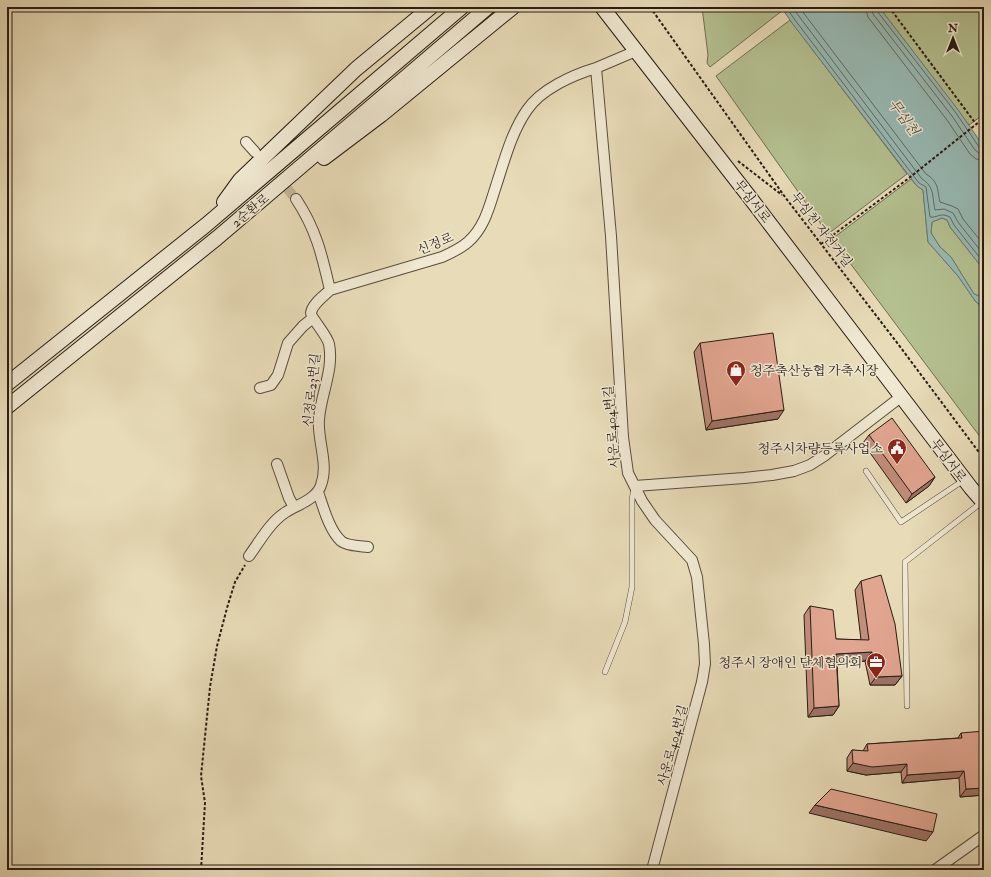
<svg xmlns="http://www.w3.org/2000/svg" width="991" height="877" font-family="'IM FELL Double Pica','Noto Serif KR',serif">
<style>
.green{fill:#b4c090;stroke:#6e6e52}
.water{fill:#98bab4;stroke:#6b7b74}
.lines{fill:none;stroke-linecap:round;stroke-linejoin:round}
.shore{stroke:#606b64;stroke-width:1}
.street-tunnel{stroke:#c2b697;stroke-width:10;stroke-dasharray:10 5;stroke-linecap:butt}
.lane-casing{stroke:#584c3d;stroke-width:6}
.street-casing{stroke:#584c3d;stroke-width:12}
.secondary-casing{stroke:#281c14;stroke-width:16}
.path{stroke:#281c14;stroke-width:2;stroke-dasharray:3 2;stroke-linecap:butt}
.lane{stroke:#f0e8d1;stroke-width:5}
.street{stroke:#f0e8d1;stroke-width:10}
.secondary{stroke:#f0e8d1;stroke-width:14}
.wall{fill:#c28e7c;stroke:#281c14}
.shaded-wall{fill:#9e7465;stroke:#281c14}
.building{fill:#e1a590;stroke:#281c14}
.labels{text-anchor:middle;stroke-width:3;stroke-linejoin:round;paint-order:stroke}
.street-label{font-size:13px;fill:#281c14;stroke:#f0e8d1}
.poi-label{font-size:13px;fill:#281c14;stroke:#f0e8d1;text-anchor:end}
.water-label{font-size:14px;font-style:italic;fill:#4a4b44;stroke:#f0e8d1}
</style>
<rect width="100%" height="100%" fill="#e8dcb8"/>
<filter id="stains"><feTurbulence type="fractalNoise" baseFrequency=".005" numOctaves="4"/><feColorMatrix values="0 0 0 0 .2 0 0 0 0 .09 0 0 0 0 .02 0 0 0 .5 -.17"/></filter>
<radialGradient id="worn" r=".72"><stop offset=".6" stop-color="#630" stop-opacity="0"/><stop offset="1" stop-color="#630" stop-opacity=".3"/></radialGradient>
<!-- green -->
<path class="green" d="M702,7H781L783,10L710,67L707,63L708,55Z
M879,7H984V114L969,125Z
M790,20L907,174L828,234L716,76Z
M911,179L917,186L923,190L928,242L958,276L976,302L984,308V442L832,239Z
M942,218L947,220L950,227L984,270V298L974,294L951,257L940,247L931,233L932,222Z"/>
<!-- water -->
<path class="water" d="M781,7H879L959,111L984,147V270L950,227L947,220L942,218L932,222L931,233L940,247L951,257L974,294L984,298V308L976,302L958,276L928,242L923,190L917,186L792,23Z"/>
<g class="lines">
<!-- shore -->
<path class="shore" d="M786,7L795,20L919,183L926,187L930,217C938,218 940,212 950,217L954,225L984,263
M792,7L922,179C935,187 932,197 935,210L944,209L953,213L958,222L984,255
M799,7L926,174C939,182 937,189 940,202L952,206L958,209L963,219L984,245
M865,7L868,17L947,120L970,154L976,159L984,160
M871,7L873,14L952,116L975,150L979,153L984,154
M876,7L877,11L956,113L979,147L984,149"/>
<!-- street-tunnel -->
<path class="street-tunnel" d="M267,165L296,199"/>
<!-- lane casing -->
<g class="lane-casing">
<path id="lane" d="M866,471L901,522L964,480
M605,672L625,622L632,587V499L634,489
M907,706L905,562L982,502"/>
</g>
<!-- street casing -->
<g class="street-casing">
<path id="street" d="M636,51L596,68L611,236L623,437L628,473L642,501L655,520L692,560L697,577L704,644L705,664L702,682L652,870
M246,142L255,152
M296,199C316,229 322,255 330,290L442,257C451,253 460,249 468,242C484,228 489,208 495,189C504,162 511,133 527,110C541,89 573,75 596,68
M260,388L271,385L278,375L288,343L303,326L313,318
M277,464L289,498L294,507
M635,486L744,478L772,475L794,471L810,465L824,456L902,396
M318,492C323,506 329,530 341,541C347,546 360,546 368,547
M249,556C260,541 270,522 286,512C297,505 317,499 321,485C329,464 317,440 319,419C321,393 334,370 329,344C327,335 311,318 311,313C312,304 325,295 330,290
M935,870L984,835"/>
</g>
<!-- secondary casing -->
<g class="secondary-casing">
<path id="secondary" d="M602,7L751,199L971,488L984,503
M324,158L381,115L513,7
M224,202L240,180L356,69L431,7
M7,384L206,225L462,7
M7,407L217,238L488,7"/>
</g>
<!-- path -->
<path class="path" d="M650,7L785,197L898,344L984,459
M889,7L976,124
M738,161L782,195
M821,244L909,178L984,118
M201,870L205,803L201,776L210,687L217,646L227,608L235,582L245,565"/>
<!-- lane -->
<use href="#lane" class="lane"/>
<!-- street -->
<use href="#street" class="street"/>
<!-- secondary -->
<use href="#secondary" class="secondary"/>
</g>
<!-- wall -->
<path class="wall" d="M700,343L778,419L706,430L694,352Z
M869,435L935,477L929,486L906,503L863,443Z
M861,581L902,676L895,685H870L865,661L837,662L839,706L833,715L808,717L804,615L810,606L836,639L861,640L855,590Z
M961,733L984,795L960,797L959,778L902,783L901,772L866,775L847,771V758L852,750L863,751L867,744L958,738Z"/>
<!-- shaded-wall -->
<path class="shaded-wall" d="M784,410L778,419L706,430L712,421Z
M935,477L929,486L906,503L912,494Z
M872,652L865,661L830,663L836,654Z
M902,676L895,685H870L876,677Z
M839,706L833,715L808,717L814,708Z
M853,763L907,764L901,772L866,775L847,771Z
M964,771L959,778L902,783L907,775Z
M984,788V795L960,797L966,789Z
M815,805L933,832L926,841L809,813Z"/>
<!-- building -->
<path class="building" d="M773,333L784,410L712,421L700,343Z
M892,418L935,477L912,494L869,435Z
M881,575L895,624L902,676L876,677L872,652L836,654L839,706L814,708L810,606L833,610L836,639L869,640L861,581Z
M984,731V788L966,789L964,771L907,775V764L872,767L853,763L852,750L868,751L867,744L962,738L961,733Z
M831,789L937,814L933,832L815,805Z"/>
<!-- icons -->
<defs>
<g id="shop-pin" transform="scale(1)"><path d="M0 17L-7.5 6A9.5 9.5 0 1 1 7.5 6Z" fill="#8f2418" stroke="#f0e8d1"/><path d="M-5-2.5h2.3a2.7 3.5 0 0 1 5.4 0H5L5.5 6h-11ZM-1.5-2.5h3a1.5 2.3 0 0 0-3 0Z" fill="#fff"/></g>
<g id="civic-pin" transform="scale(1)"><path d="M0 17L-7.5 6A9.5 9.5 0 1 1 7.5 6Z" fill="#8f2418" stroke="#f0e8d1"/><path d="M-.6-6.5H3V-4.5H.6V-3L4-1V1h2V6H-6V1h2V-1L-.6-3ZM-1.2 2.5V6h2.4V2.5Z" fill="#fff"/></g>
<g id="office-pin" transform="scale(1)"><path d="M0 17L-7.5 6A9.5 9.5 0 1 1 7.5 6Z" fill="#8f2418" stroke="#f0e8d1"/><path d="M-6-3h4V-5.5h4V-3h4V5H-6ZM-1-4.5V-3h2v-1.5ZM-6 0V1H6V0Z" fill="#fff"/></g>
</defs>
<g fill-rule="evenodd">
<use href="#shop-pin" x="736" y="370"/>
<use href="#civic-pin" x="897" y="448"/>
<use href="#office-pin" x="876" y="662"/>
</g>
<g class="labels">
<!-- street labels -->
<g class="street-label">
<text transform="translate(753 201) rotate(52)" y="5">무심서로</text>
<text transform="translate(250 210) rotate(-40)" y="5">2순환로</text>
<text transform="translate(822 229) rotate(52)" y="5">무심천 자전거길</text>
<text transform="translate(435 243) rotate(-22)" y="5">신정로</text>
<text transform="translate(311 390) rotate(-84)" y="5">신정로23번길</text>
<text transform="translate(611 427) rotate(-95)" y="5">사운로404번길</text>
<text transform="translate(949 460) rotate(53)" y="5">무심서로</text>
<text transform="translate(672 745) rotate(-75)" y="5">사운로404번길</text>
</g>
<!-- poi labels -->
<g class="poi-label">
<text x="750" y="375" text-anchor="start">청주축산농협 가축시장</text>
<text x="883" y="453">청주시차량등록사업소</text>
<text x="862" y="667">청주시 장애인 단체협의회</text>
</g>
<!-- water labels -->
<g class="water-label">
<text transform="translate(904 117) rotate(54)" y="5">무심천</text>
</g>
</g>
<!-- margin -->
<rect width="991" height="877" fill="none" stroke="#e8dcb8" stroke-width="24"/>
<rect x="8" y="8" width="975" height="861" fill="none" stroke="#281c14" stroke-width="2"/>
<rect x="12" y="12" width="967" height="853" fill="none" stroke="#281c14"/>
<!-- north arrow -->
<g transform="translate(953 38)" stroke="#f0e8d1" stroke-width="3" paint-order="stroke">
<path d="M0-3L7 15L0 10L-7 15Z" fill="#281c14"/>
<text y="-6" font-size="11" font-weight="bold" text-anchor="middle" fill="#281c14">N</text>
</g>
<rect width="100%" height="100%" filter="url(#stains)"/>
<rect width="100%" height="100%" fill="url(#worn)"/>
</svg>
